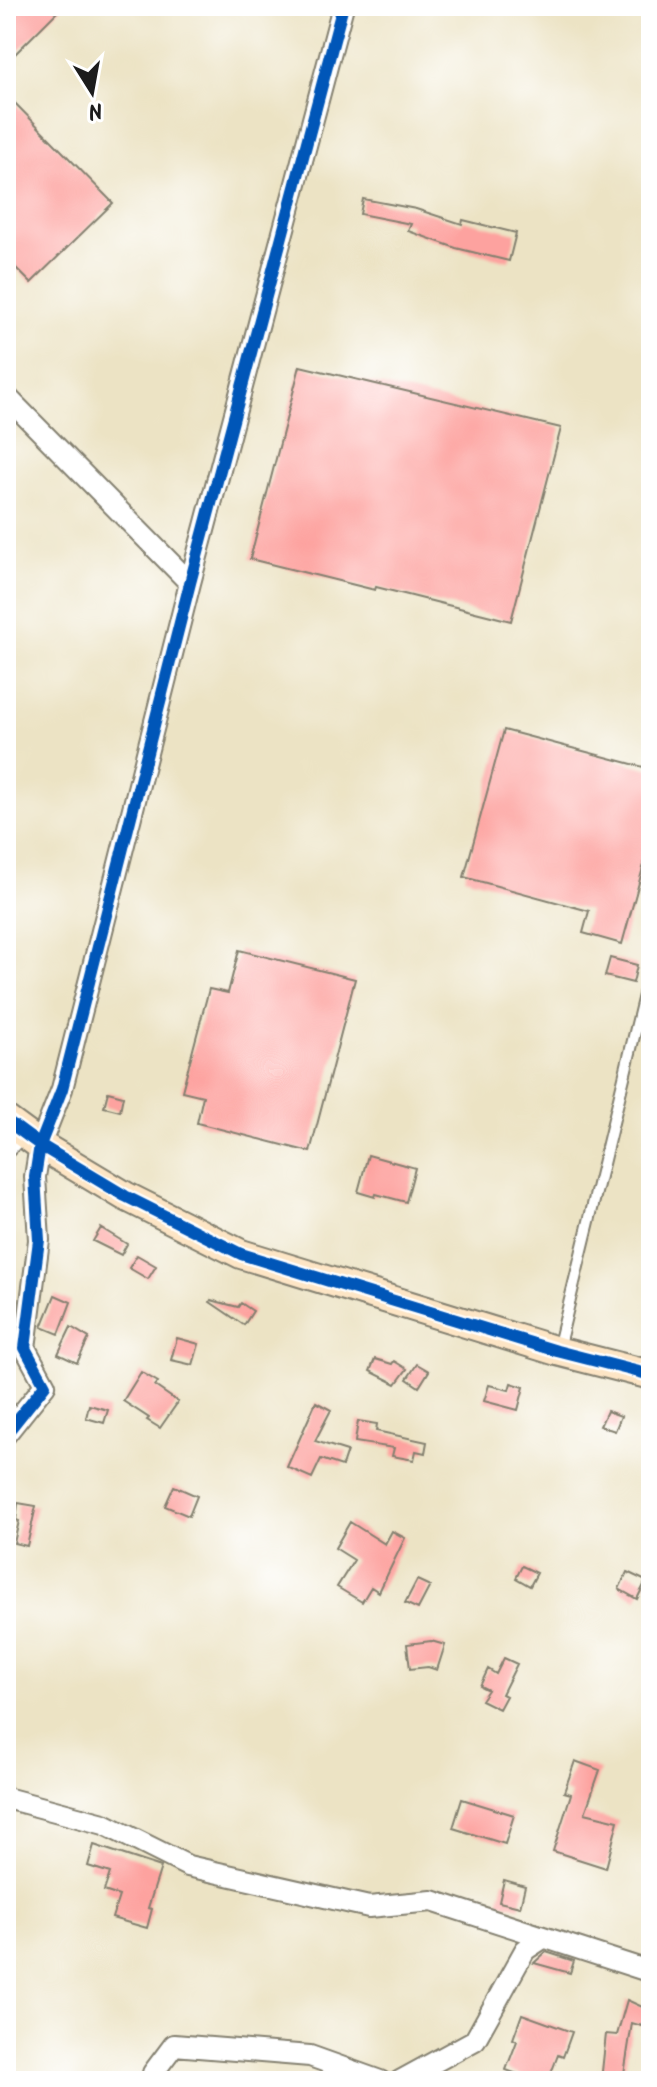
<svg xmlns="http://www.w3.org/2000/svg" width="657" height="2087" font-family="Kalam,sans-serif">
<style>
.building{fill:#fda29f}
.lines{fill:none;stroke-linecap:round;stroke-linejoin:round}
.lane-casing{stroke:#848070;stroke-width:14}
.street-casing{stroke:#848070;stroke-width:24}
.secondary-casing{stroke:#848070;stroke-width:32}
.lane{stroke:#fff;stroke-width:10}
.street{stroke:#fff;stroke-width:20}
.secondary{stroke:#fde5c5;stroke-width:28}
.cycleway-casing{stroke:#fff;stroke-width:17}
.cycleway{stroke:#0057b8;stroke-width:12}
</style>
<rect width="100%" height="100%" fill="#fff"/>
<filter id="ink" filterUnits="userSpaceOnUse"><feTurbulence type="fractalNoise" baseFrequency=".0125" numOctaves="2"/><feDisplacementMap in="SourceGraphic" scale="16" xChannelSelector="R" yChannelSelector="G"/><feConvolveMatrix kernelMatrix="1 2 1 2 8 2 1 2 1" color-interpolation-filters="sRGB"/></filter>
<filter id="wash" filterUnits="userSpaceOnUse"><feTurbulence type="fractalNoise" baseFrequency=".006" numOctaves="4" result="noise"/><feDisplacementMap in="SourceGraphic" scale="32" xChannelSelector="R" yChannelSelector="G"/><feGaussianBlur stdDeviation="1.8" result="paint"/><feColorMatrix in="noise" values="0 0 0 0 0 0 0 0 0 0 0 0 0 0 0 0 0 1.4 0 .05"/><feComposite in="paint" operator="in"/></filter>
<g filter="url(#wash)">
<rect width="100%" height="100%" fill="#ece3c4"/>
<g id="blocks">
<!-- building -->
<path class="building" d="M6,6H63L6,63Z
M6,94L113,203L31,283L6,258Z
M363,199L416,209L462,224L463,220L516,233L509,261L456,248L408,231L411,224L360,214Z
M300,366L561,428L511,621L376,587L375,590L250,559Z
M504,730L651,769V839L622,944L583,933L589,911L464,877Z
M239,950L355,979L310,1152L197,1123L203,1096L182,1091L209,989L228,993Z
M610,958L637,965L633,983L605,976Z
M108,1092L123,1096L120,1111L104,1107Z
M368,1155L415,1168L406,1202L376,1194L375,1197L358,1192Z
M101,1228L127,1244L121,1255L93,1241Z
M137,1255L156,1266L148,1279L129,1268Z
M55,1295L71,1302L59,1334L42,1327Z
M211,1300L238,1307L241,1303L253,1311L244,1325L210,1302Z
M71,1327L89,1338L77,1363L58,1354Z
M177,1338L199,1344L193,1365L171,1360Z
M375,1359L392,1364L394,1361L407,1369L396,1384L370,1371Z
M417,1364L429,1371L419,1387L407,1379Z
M141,1372L158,1382L155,1386L178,1402L160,1428L147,1420L149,1418L123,1401Z
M511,1383L524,1387L518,1410L484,1401L489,1385L509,1390Z
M316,1402L331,1410L315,1441L347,1451L342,1466L321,1459L312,1478L287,1467Z
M89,1405L108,1410L104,1423L86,1418Z
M607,1411L621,1416L615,1431L600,1426Z
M358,1421L377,1424L376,1431L427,1442L425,1453L416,1451L414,1460L392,1456L394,1448L355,1442Z
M174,1486L197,1496L189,1516L165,1506Z
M18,1503L36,1506L27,1546L14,1543L19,1521L16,1520Z
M350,1522L385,1544L392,1531L405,1538L379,1592L371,1587L362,1602L337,1587L354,1560L335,1548Z
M522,1566L537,1573L530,1586L516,1578Z
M627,1572L646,1581L637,1599L619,1589Z
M417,1580L430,1586L418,1609L405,1603Z
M431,1641L445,1645L437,1670L428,1667L410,1669L407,1644Z
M504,1658L517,1664L502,1694L506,1696L499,1709L481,1700L488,1690L480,1686L488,1669L496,1674Z
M575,1761L600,1770L585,1813L618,1821L606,1868L553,1851L571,1794L564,1792Z
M462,1799L514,1815L505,1844L453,1828Z
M94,1845L161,1867L148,1908L152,1909L147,1928L112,1918L119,1896L104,1891L110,1873L88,1866Z
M504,1880L525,1886L520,1907L499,1902Z
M546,1952L574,1961L570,1973L534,1963Z
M627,2000L647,2009L642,2026L632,2023L623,2081H601L606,2034L617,2035Z
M522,2014L572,2032L563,2057L558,2055L548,2081H537L506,2070L517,2041L513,2039Z"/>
</g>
</g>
<g filter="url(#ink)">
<use href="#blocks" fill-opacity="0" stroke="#848070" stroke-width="2"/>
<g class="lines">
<!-- lane casing -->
<g class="lane-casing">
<path id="lane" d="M558,1349L645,991"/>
</g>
<!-- street casing -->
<g class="street-casing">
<path id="street" d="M6,396L190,583
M6,1147L21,1132
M6,1434L45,1385L25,1348L39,1240L35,1177L40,1145L62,1089L190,583L343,6
M6,1798L104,1824L188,1866L369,1907L432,1901L651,1972
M152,2081L153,2073L174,2045L310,2056L380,2081
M400,2081L475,2040L525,1950L543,1938"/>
</g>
<!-- secondary casing -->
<g class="secondary-casing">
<path id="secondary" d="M6,1120L40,1145L125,1196L241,1254L557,1351L651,1375"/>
</g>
<!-- lane -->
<use href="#lane" class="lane"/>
<!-- street -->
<use href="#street" class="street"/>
<!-- secondary -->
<use href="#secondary" class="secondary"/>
<!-- cycleway casing -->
<g class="cycleway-casing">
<path id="cycleway" d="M6,1120L40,1145L125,1196L241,1254L557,1351L651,1375
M6,1434L45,1385L25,1348L39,1240L35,1177L40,1145L62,1089L190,583L343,6"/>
</g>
<!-- cycleway -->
<use href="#cycleway" class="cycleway"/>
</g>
</g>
<!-- margin -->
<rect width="657" height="2087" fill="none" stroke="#fff" stroke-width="32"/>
<!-- north arrow -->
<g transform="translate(92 92) rotate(169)" stroke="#ffffff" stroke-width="6" paint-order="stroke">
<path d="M0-6L14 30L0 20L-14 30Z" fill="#1c1c1c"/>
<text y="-12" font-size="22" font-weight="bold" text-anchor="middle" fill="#1c1c1c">N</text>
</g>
</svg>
